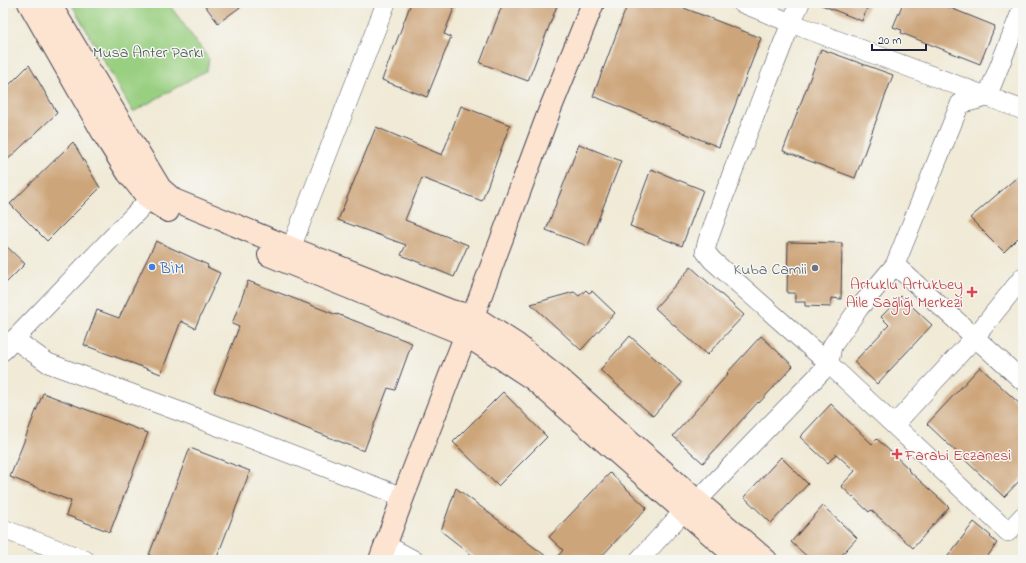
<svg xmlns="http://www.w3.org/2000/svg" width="1026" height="563" font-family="'Indie Flower',sans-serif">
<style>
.green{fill:#99cf80;stroke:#5e785e}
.building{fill:#cda57a}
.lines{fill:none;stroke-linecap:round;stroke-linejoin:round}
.street-casing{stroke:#414052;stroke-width:20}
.secondary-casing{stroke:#414052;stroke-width:24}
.street{stroke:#fff;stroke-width:19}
.secondary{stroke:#fde4d1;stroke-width:22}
.shop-dot{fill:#3f7fe0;stroke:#f6f6f2;stroke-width:1.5}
.worship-dot{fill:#6b7280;stroke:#f6f6f2;stroke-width:1.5}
.health-dot{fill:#e0444e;stroke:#f6f6f2;stroke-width:1.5}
.labels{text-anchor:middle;stroke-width:3;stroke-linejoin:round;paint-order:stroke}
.park-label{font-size:16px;fill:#465650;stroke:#f6f6f2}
.shop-label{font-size:16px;fill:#366cbe;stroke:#f6f6f2;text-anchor:start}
.worship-label{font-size:16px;fill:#5b616d;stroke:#f6f6f2;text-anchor:end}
.health-label{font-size:16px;fill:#be3a42;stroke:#f6f6f2;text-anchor:end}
</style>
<rect width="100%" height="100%" fill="#f6f6f2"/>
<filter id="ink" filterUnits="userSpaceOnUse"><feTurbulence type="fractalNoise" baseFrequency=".025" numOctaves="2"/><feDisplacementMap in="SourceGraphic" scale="8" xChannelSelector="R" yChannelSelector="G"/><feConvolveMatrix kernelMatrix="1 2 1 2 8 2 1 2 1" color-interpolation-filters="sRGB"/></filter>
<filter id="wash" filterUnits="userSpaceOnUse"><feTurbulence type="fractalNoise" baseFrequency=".012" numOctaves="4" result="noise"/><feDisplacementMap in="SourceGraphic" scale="16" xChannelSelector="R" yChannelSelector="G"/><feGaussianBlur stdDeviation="0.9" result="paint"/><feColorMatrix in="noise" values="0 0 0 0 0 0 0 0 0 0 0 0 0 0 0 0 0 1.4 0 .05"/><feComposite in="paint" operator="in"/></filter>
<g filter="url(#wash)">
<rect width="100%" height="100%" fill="#f0ead6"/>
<!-- green -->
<path class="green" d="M71,3H168L209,59L207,70L133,112Z"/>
<g id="blocks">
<!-- building -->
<path class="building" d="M203,3H246L218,23Z
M411,3H456L444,34L451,37L427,97L382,80Z
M503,3H558L528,81L480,63Z
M628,3H671L761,38L719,147L593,96Z
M819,3H869L862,21L819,4Z
M903,3H938L995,26L980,64L901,33L902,30L893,27Z
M821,49L893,75L855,178L783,151Z
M29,65L57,113L3,164V91Z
M461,106L510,125L482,201L422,178L405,220L468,245L454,277L401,255L406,245L338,220L376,127L442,155Z
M73,142L100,188L47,241L10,204Z
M579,144L621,161L588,246L546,230Z
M651,169L703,190L682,246L630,226Z
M1023,172V233L1004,252L970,218Z
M156,241L208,265L207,267L220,273L195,328L181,321L161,374L84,345L97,310L119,318Z
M788,242L842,243L841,299L832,298L831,307L805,306V302H795V293H787Z
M3,243L25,264L3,286Z
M691,267L744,315L707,355L655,308Z
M248,281L337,315V314L412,343L395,390L388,388L364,451L214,392L239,327L232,324Z
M586,290L589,293L592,291L615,313L581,350L531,304L574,292L579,296Z
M901,296L932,325L877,384L854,362L889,325L881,317Z
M630,336L682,383L653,416L600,370Z
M761,336L793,366L759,403L758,402L703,463L673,436L728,374L727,373Z
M980,367L1023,407V477L1004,497L927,424Z
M503,392L547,437L498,486L453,442Z
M43,393L148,433L110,532L66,515L71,501L10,477Z
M831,404L872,444L877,439L909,469L908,470L949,507L913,548L871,510L869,512L841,486L855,471L836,454L828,463L800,437Z
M190,448L250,471L216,560H163L149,555Z
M781,457L808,484L771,523L744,497Z
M610,473L647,508L598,560H555L563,550L549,537Z
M456,488L514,532L551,560H478L441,531Z
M823,506L857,538L837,560H811L791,542Z
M974,522L991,536L990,537L997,543L985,560H945Z"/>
</g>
</g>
<g filter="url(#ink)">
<use href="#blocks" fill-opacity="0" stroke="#414052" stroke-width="1"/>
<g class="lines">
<!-- street casing -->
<g class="street-casing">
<path id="street" d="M742,3L791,23L1023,110
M800,3L791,23L733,171L708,240L705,251L712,260L829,364L1008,532L1023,516
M291,248L386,3
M895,265L1023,381
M14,339L48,363L181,412L403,497
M3,351L159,189
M894,425L975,337L1023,277
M697,501L829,364L832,346L859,308L895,265L960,104L987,97L1023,7
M3,529L85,560
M386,545L414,560
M639,560L684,511"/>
</g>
<!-- secondary casing -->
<g class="secondary-casing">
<path id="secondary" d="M29,3L106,138L128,173L149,199L168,211
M49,3L160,188L174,200L291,248L451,311L473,316L516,344L558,377L697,501L766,560
M269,255L466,335L533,379L725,547L741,560
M380,560L403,497L473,316L549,112L593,3"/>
</g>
<!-- street -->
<use href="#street" class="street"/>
<!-- secondary -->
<use href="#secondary" class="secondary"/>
</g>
</g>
<!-- markers -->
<circle class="shop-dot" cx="152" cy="267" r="4"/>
<circle class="worship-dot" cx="815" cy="268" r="4"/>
<g class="health-dot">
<path d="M970 286h4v4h4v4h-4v4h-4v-4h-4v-4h4z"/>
<path d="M895 448h4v4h4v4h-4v4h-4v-4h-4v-4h4z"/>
</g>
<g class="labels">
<!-- park labels -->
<g class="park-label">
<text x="148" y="57">Musa Anter Parkı</text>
</g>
<!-- shop labels -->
<g class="shop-label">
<text x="160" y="273">BİM</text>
</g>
<!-- worship labels -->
<g class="worship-label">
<text x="807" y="274">Kuba Camii</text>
</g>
<!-- health labels -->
<g class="health-label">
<text x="963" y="289">Artuklu Artukbey<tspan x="963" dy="18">Aile Sağlığı Merkezi</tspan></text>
<text x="905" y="460" text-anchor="start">Farabi Eczanesi</text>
</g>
</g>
<!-- margin -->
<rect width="1026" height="563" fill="none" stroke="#f6f6f2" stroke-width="16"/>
<!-- scale -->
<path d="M872 44v6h54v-6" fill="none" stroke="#22223b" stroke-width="2"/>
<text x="878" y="44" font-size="12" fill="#22223b" stroke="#f6f6f2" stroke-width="3" paint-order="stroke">20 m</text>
</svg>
